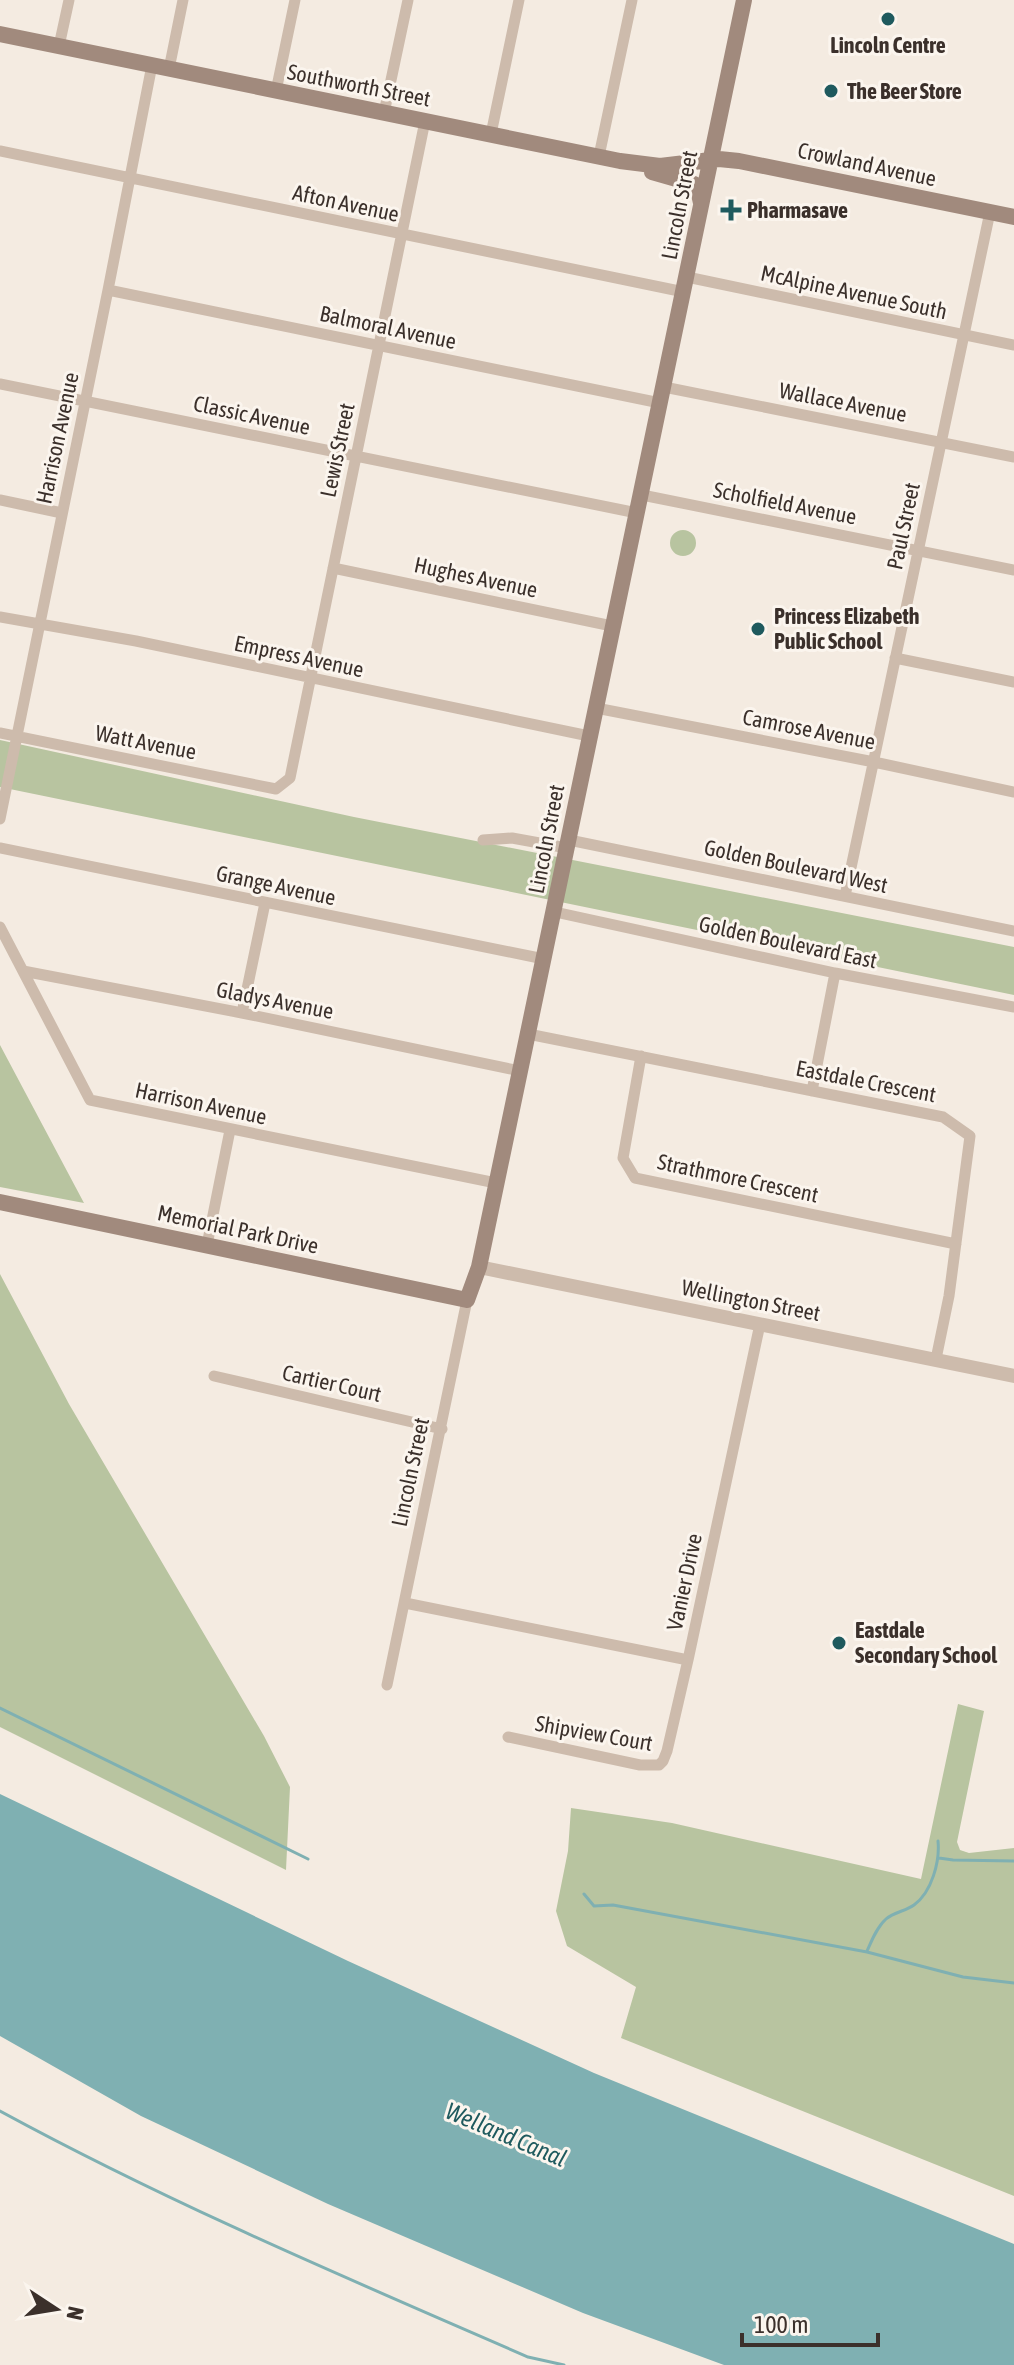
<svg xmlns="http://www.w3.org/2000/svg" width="1014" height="2365" font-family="'Asap Condensed',sans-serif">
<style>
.green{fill:#b8c4a0}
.water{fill:#7fb0b2}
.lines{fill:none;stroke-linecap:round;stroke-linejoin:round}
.stream{stroke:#7fb0b2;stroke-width:3}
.minor{stroke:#cdbbac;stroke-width:11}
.tertiary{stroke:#cdbbac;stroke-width:14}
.secondary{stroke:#a18a7d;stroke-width:16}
.poi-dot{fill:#1f5a5e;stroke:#fbf5ee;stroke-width:3}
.labels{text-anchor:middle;stroke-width:6;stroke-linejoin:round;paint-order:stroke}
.poi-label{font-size:22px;font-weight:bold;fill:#3b302b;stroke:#fbf5ee;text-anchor:start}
.street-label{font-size:22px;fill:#3b302b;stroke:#fbf5ee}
.water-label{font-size:24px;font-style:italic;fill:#1f5a5e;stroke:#fbf5ee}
</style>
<rect width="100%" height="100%" fill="#f4ebe1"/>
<!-- green -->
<path class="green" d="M670 543a13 13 0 1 1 26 0a13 13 0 1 1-26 0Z
M0,740L354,817L1014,947V995L0,787Z
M0,1045L84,1203L0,1187Z
M0,1274L69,1404L264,1736L290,1787L286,1870L0,1727Z
M958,1704L984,1711L957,1842L960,1850L969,1853L1014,1848V2196L621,2038L636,1987L567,1946L556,1911L568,1851L571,1808L672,1823L921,1879Z"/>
<!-- water -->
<path class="water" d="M0,1794L348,1961L594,2073L1014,2244V2365H724L583,2313L328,2204L141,2116L0,2036Z"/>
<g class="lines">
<!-- stream -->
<path class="stream" d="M0,1708L308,1859
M939,1858L953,1860L1014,1861
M584,1894L594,1906L613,1905L867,1952L963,1977L1014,1983
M867,1951C872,1940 877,1927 886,1919C894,1912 906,1911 914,1905C932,1892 940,1861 938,1841
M0,2111C171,2204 349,2279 528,2357L564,2365"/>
<!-- minor -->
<path class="minor" d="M59,46L69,0
M169,69L183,0
M276,91L295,0
M384,113L408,0
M491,134L519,0
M0,151L684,292
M599,156L632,0
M687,277L1014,345
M108,290L660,403
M0,384L637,513
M664,387L1014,457
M642,495L1014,570
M0,500L62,513
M333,568L612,626
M0,617L136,641L589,736
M895,658L1014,682
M596,708L874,762L1014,792
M0,733L276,789L290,778L425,121
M0,819L108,290L152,65
M483,840L512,838L567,848
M569,840L1014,931
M0,848L544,959
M845,896L990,212
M555,912L835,973L1014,1007
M0,927L90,1100L496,1183
M23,971L242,1013L520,1071
M242,1013L265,903
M528,1034L943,1117L970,1136L949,1296L936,1359
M641,1056L623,1158L635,1178L956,1244
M812,1091L835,973
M207,1245L230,1130
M214,1376L442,1429
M405,1603L688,1660L760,1324
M387,1685L467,1300
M508,1737L640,1765H659L663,1761L667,1751L688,1660"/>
<!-- tertiary -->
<path class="tertiary" d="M479,1267L1014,1376"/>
<!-- secondary -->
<path class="secondary" d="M0,34L620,161L660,166L719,159L739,161L1014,217
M652,172L694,184L698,190L701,203
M0,1202L467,1300L479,1267L744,0"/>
</g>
<!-- markers -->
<g class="poi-dot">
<circle cx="888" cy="19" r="8"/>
<circle cx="831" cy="91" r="8"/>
<path d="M727 198h8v8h8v8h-8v8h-8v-8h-8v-8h8z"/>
<circle cx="758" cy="629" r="8"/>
<circle cx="839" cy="1643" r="8"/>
</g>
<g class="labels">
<!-- poi labels -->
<g class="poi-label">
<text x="888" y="53" text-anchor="middle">Lincoln Centre</text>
<text x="847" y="99">The Beer Store</text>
<text x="747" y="218">Pharmasave</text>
<text x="774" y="624">Princess Elizabeth<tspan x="774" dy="25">Public School</tspan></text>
<text x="855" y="1638">Eastdale<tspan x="855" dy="25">Secondary School</tspan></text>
</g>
<!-- street labels -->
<g class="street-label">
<text transform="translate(359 85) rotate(11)" y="8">Southworth Street</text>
<text transform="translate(867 164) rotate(12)" y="8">Crowland Avenue</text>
<text transform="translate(346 203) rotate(12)" y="8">Afton Avenue</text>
<text transform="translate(679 205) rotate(-79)" y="8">Lincoln Street</text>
<text transform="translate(854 292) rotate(12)" y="8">McAlpine Avenue South</text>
<text transform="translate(388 327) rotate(12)" y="8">Balmoral Avenue</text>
<text transform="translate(843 402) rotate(11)" y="8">Wallace Avenue</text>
<text transform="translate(252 415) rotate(12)" y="8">Classic Avenue</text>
<text transform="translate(57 438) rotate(-78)" y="8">Harrison Avenue</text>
<text transform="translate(337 450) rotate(-78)" y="8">Lewis Street</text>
<text transform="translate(785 503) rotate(11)" y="8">Scholfield Avenue</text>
<text transform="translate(903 526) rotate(-78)" y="8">Paul Street</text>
<text transform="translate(476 577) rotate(12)" y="8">Hughes Avenue</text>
<text transform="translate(299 656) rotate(12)" y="8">Empress Avenue</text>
<text transform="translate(809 729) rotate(11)" y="8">Camrose Avenue</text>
<text transform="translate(146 742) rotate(11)" y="8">Watt Avenue</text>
<text transform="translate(546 839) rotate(-79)" y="8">Lincoln Street</text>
<text transform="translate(796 866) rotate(12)" y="8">Golden Boulevard West</text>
<text transform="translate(276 885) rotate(12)" y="8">Grange Avenue</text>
<text transform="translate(788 942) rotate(12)" y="8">Golden Boulevard East</text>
<text transform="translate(275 1000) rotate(11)" y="8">Gladys Avenue</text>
<text transform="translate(866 1081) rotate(11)" y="8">Eastdale Crescent</text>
<text transform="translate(201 1103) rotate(12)" y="8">Harrison Avenue</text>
<text transform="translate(738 1178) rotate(12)" y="8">Strathmore Crescent</text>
<text transform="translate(238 1229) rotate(12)" y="8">Memorial Park Drive</text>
<text transform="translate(751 1300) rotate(11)" y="8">Wellington Street</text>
<text transform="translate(332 1383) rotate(13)" y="8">Cartier Court</text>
<text transform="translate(410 1472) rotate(-78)" y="8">Lincoln Street</text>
<text transform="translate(684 1582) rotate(-78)" y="8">Vanier Drive</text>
<text transform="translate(594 1733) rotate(10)" y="8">Shipview Court</text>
</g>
<!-- water labels -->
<g class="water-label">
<text transform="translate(506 2135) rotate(23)" y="8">Welland Canal</text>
</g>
</g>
<!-- north arrow -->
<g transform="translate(56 2309) rotate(102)" stroke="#fbf5ee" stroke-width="6" paint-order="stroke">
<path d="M0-6L14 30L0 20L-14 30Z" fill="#3b302b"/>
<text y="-12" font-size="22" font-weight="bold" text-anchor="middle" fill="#3b302b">N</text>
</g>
<!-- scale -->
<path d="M742 2333v12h136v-12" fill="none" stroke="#3b302b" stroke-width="4"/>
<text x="754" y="2333" font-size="24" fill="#3b302b" stroke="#fbf5ee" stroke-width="6" paint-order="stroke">100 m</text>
</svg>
